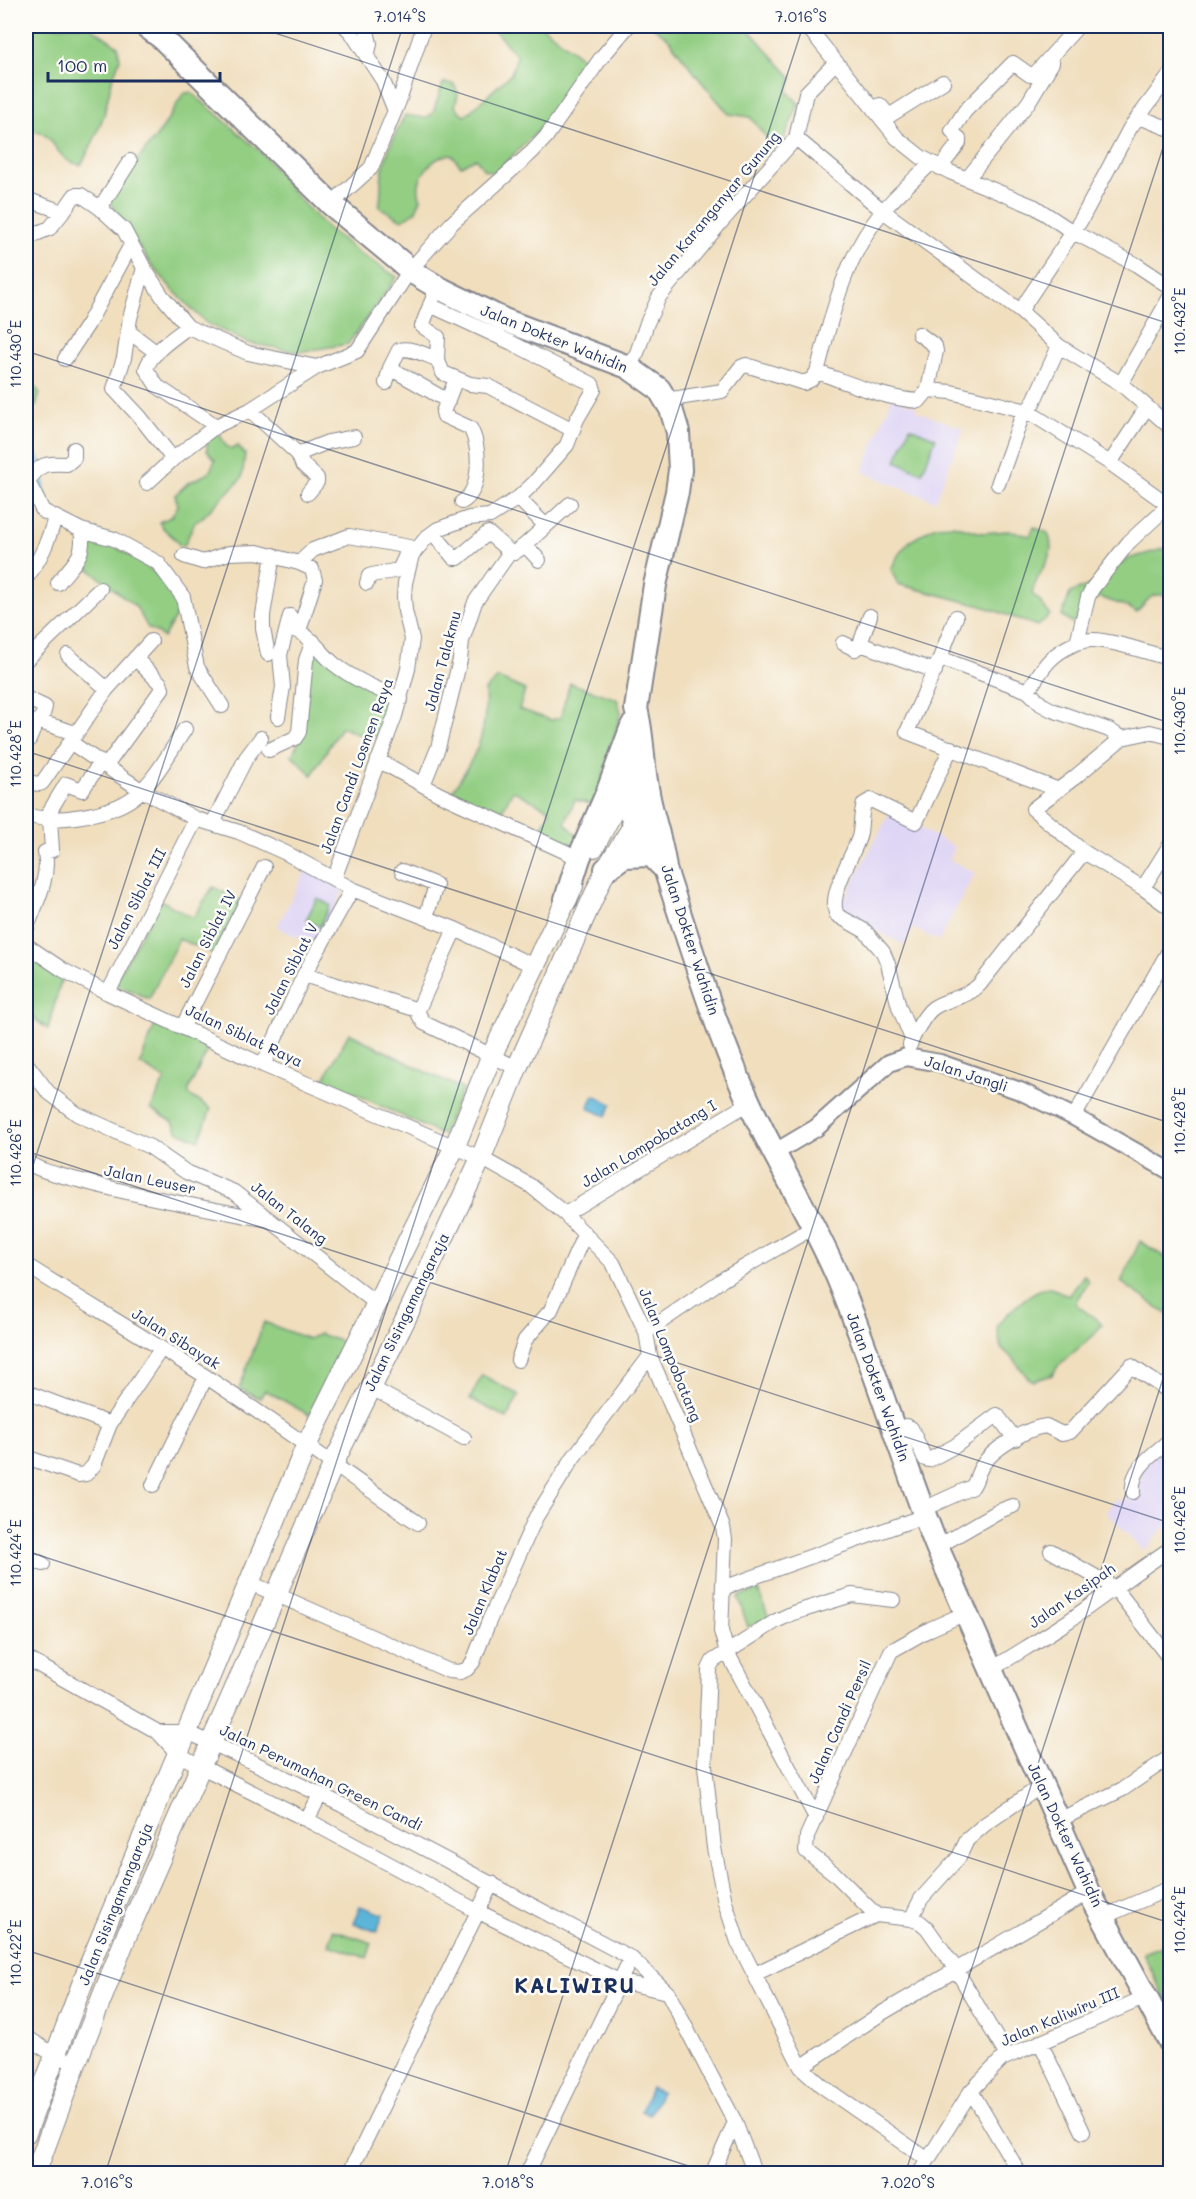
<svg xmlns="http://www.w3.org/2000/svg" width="1196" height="2199" font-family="Mali,sans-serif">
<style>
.built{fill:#dfd5f5}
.green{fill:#93ce83;stroke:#577e70;stroke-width:1.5}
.water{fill:#5bb5d9;stroke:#3b729c;stroke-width:1.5}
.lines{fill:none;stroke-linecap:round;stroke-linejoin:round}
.stream{stroke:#5bb5d9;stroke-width:4}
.minor-casing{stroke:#86868e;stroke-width:16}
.tertiary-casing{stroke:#86868e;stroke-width:20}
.secondary-casing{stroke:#86868e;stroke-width:22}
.trunk-casing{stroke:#86868e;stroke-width:26}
.minor{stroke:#fff;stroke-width:14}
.tertiary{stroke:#fff;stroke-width:16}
.secondary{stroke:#fff;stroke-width:20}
.trunk{stroke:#fff;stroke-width:22}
.ticks{fill:none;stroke:#1b2f5e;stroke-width:1.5;stroke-opacity:0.45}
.labels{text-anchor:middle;stroke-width:5;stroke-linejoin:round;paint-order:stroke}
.street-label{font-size:15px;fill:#1b2f5e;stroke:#fdfcf7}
.district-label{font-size:21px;font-weight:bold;letter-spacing:1.5px;fill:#1b2f5e;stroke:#fdfcf7}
.neatline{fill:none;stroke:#1b2f5e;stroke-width:2}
.ticks-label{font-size:15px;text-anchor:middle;fill:#1b2f5e}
</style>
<rect width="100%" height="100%" fill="#fdfcf7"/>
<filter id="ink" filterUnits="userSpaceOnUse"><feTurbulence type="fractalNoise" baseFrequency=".0167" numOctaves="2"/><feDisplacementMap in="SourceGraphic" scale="12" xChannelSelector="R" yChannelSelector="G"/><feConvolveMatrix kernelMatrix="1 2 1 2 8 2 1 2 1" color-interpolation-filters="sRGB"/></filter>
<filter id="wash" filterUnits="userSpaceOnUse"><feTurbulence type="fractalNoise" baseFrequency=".008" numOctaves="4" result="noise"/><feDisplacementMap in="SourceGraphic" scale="24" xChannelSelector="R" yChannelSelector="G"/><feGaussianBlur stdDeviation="1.35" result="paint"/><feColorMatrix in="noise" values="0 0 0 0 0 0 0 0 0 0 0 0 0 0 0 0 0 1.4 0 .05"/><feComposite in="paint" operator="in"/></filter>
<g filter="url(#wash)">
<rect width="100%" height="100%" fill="#f0debd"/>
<!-- built -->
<path class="built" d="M892,397L917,407L916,411L964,429L935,501L863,472Z
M890,812L955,847L949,859L975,873L939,941L913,928L904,945L838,911Z
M306,870L344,889L316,946L277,927Z
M1170,1439V1522L1144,1551L1106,1512L1117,1498L1122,1502L1143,1476L1136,1470Z"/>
<!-- green -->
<path class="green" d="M26,26H89L118,46L120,59L112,80L104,115L94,140L81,165C77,164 71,163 67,160C51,148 51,128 26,131Z
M493,26H542L587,62L576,82L538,131L495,173L484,170L476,158L461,166L451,154C432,157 412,179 421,199L415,212L402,220L379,207C382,195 380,185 382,174C385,153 396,133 405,115L426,118L433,113L443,83L454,84L458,94L455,107L465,116L511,74L517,56L492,28Z
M652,26H753L749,30L792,78L787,91L799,104L778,152L750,117L729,114L700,80L668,38Z
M191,92L263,154L295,195L327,228L363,256L397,277L348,344L299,352L248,343L206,323L173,290L150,263L109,201L127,173L163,128L183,94Z
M26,376L40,393L36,406L26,400Z
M910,427L936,438L922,473L896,461Z
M218,431L226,446L232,449L238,446L245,454L242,478L203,517L195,522L184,546L179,545C174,534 163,532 159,522L171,517L178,506L175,495L188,483L209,473L215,460L207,451V440Z
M953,525L982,533L1008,531L1030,536L1034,527L1048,533C1059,559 1036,570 1032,594L1039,600L1050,615L1037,626L985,607L898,584L891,569L899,554L909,542L935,526Z
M98,538C133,556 164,571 181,607L163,638L158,633L148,628L136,607L88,568L84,553L88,539Z
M1170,547V596C1149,591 1150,600 1136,612C1126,604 1112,603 1101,597L1092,601L1082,619L1072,623L1062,616L1070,593L1097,582L1112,568L1128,559Z
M317,649L390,699L393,707L381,738L357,734L341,727L312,775L292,755L303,734L308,666Z
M498,678L525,690L519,709L551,720L560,718L570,683L617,699L621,712L595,805L575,800L565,823L581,839L574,853L538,835L550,810L516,792H512L500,815L452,792C476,754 488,736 485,690Z
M213,887L242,901L214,954L179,939L149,999L114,983L161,900L193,918Z
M317,898L330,905L320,927L306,920Z
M26,949L62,977L48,1029L37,1021L26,1007Z
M156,1022L211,1043L189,1089V1095L211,1109L199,1140L178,1132L173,1122L151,1109L165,1079L140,1064Z
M349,1033L426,1072L463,1089L442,1135L324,1079Z
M1140,1241L1169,1260L1170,1258V1316L1121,1282Z
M1084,1275L1089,1281L1077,1299L1076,1304C1084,1312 1094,1316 1102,1324L1094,1335L1058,1366L1052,1375L1033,1381L1027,1377L1014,1359L1001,1348L997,1326C1005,1315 1036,1285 1050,1288C1056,1289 1062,1293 1068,1296Z
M264,1322L308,1339L320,1334L345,1343L309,1415L265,1390L260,1398L239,1389Z
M482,1375L519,1395L507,1418L470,1399Z
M758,1590L769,1619L748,1627L738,1597Z
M333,1930L372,1943L367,1958L329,1945Z
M1161,1946L1170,1953V2010L1143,1953Z"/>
<!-- water -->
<path class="water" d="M594,1095L612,1104L606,1116L588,1108Z
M360,1906L383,1914L377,1932L354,1923Z
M651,2088L661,2092L650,2115L641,2111Z"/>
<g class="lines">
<!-- stream -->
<path class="stream" d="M26,446L40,461L46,507"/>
</g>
</g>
<g filter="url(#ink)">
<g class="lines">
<!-- minor casing -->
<g class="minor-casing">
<path id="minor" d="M345,26L351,32L383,81L395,111
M366,26L370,44L367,56
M807,26L897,138L921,157L950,172L1035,207L1073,232L1137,265L1170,287
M880,105L889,116L943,82
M1139,117L1170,129
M796,138L883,211L1020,311L1059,346L1121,384L1170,427
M940,168L959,143V139L952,131L965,111L1013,63L1030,75H1034L1078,26
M967,179L1028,103L1052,63
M26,199L63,212L75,195H81L100,208L124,230L144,268L162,296L188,327L248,353L317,367L357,351L410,270L452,223L532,152L546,137L601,58L628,26
M331,204L371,168L399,101L424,26
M100,208L130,161
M26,238L50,228L63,212
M144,268L130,318L124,358L114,389L140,417L173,459
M433,298L422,326L438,337L437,359
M1020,311L1081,220L1130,128L1170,75
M188,327C175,337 151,352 146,369L157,386L216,426
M128,331L157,353
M919,334L935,346L936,351L928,390
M65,359L88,324L131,245
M628,367L637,353L647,323L659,297L722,221L796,138L806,93L836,62
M390,368L448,401
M817,372C849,383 885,399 919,401L928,390L951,392L1027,411L1110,463L1170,506
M456,379L443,412L444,416L470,428C481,446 482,490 462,502
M386,383L390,368L399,350C411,347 425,355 437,359L443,373L470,384L488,386L573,430
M1121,384L1170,297
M666,400L722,391L741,367L746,365L804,383L812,379L817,372C832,315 844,258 882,212C897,194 915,179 931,163
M250,410L298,454L328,442L354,437
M298,454L302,464L317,478V482L308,493
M1110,463L1147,407
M26,478L43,511L81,530L114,539L158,563L183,597L197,667L222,706
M28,481C41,463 45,463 67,464L74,458V449
M147,483L173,459L216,426L250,410L317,367
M998,484L1021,419L1033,403L1059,346
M518,498L546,526
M433,533L454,558H458L488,533L510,552L514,553L525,545L570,504
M525,545L539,560
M184,556L203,562L229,553L257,552L299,563L312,569L315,580L299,631
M299,563L313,550L349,536L409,547
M26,578C41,559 48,541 55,518
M58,583C73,563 86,557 81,530
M367,583L369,576L372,575L399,570L406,555
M870,616L860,644L935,671
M287,628C311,633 317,649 334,664C353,679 378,690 401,699
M843,643L855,649L860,644
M1077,643L1088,597L1092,589L1129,542L1169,505
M268,654L263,629V615L273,555
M68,655L107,689
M940,658L956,617
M26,660L100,589
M1028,691C1035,681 1042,668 1050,660C1060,650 1078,640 1092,640C1112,640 1150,653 1170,659
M26,698L45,707L41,721
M278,717L283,687L280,655L290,616
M1170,737L1150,732L1122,738L1074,778L1033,809L1084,852L1143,888L1170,908
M70,742L141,790L196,819L239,832L286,853L352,889L455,929L534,966
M26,743L29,740L37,721L75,733
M269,750L295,738L299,732L306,660L313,641
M378,760L439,794L579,858
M106,766L162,689L160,683L135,658
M26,782L39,784L42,783L107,689L151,641
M423,785L438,748L460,660L462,641L475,602L510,552
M1059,790L907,732L940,658L1028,691L1041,704L1052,710L1109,730L1122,738
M26,815C53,824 111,815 134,797C154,782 171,750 185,729
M45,819L66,784L82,790L101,762
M213,823L246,758L261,738
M402,871L436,885L426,917
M334,879L395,716L408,669L412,639L405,611L404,596L405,583L412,555L427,537L438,529L469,518L490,516L518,498L534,483L567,445L577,419L594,390L592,384L512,343L430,305
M1143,888L1170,845
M455,929L418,1010L419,1015L424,1023L517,1068
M26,930C35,905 50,879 45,852L52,850L50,819
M26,945L63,970L108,993L263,1065L481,1158L531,1186L565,1214L613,1263L646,1332L650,1356L723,1527L725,1539L721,1631L727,1652L816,1818
M304,975L418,1010
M108,993L196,819
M183,1026L264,867
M912,1039L899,1007L888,964L883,952L865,931L837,915C827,896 853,856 859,837C862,826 860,815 864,804L871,800L916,822L951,748
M910,1045C913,1035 925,1014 933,1008C948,998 967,998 980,984L1084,852
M26,1063L48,1092L77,1114L150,1147L186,1172L234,1192L377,1304
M263,1065L304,975L352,889
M1074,1117L1170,949
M26,1161C40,1172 61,1175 78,1180C141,1197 205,1208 269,1220
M565,1214L749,1103
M26,1265C86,1303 148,1339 208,1378C279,1425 348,1475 418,1523
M646,1332L725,1278L814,1227
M518,1360L525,1340L551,1310L585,1233
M370,1387L464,1438
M26,1392L110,1424
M894,1430L906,1426L911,1428L925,1459L929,1460L955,1446L997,1415L1015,1439
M26,1457L78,1475L86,1474L94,1465L110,1424L161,1349
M153,1485L206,1377
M1133,1492C1130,1468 1154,1454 1170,1440
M921,1510L972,1487C977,1481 977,1473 982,1466C992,1449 1027,1428 1046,1426L1062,1434L1070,1432L1131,1366L1170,1392
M937,1547L999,1511L1013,1506
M1051,1551L1115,1588L1170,1659
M26,1556L43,1564
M248,1582L449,1671L460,1672L467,1669L473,1662L489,1621L536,1517L573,1458L650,1356
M723,1588L924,1516
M893,1600L852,1595L793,1613L776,1621L713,1661L709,1669L705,1766L714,1848L725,1902L738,1942L801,2067L822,2086L927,2159
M26,1658L158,1732L178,1754L200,1766L313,1823L477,1911L619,1981L667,1992
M992,1669C1017,1653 1043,1638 1067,1622C1102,1598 1135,1572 1170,1549
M158,1732H187L244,1758L342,1805L631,1958L668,1993L735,2122L755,2174
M307,1820L320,1795
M1057,1821L1123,1789L1170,1757
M876,1915L835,1874L806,1851L807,1836L891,1651L930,1629L966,1613
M1103,1917L1170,1888
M911,1919L921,1899L959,1857L967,1840L984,1825L1041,1786
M755,1974L876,1915L911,1919L920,1922L927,1928L956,1969L1007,2056
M26,2037L56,2056L76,2063
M1040,2042L1083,2132
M801,2067L882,2013L1089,1892
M971,2091L1020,2174
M349,2174L492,1883
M527,2174L631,1958
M712,2174L735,2122
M919,2174L971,2091L1002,2059L1146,1997"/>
</g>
<!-- tertiary casing -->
<g class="tertiary-casing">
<path id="tertiary" d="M774,1151L779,1150L816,1128L889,1063L906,1057L940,1063L1020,1091L1074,1117L1170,1171"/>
</g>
<!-- secondary casing -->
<g class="secondary-casing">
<path id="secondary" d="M594,847L615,807L628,790
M26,2133L87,1971L307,1444L455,1146L491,1057L573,886
M35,2174L76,2063L128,1932L337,1456L405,1320L481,1158L517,1068L606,869L633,826"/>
</g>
<!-- trunk casing -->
<g class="trunk-casing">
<path id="trunk" d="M146,26L162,38L331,204L414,273L437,287L504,320L628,367L659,389L671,409L678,432L680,470L677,492L655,585L636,709C643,734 642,761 647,787C651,815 662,841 665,869C691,947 714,1026 748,1100C776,1162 814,1220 840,1283C876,1370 902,1460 937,1547L1089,1892L1170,2042
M630,749C627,800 625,832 665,869
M606,869L624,856L650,855
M566,899L579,858L608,791L632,726"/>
</g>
<!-- minor -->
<use href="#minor" class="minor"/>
<!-- tertiary -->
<use href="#tertiary" class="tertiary"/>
<!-- secondary -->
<use href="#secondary" class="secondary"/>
<!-- trunk -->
<use href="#trunk" class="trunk"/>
</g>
</g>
<!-- ticks -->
<path class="ticks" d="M253,26L1170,324M26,351L1170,723M26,751L1170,1123M26,1151L1170,1523M26,1187L403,26M26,1551L1170,1923M26,1950L713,2174M105,2174L803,26M505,2174L1170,126M905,2174L1170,1357"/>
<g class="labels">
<!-- street labels -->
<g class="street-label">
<text transform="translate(714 209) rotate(-50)" y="5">Jalan Karanganyar Gunung</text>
<text transform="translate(554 339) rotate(22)" y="5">Jalan Dokter Wahidin</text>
<text transform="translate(443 661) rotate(-75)" y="5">Jalan Talakmu</text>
<text transform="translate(357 766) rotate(-70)" y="5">Jalan Candi Losmen Raya</text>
<text transform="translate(137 899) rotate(-63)" y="5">Jalan Siblat III</text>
<text transform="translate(208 939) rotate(-63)" y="5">Jalan Siblat IV</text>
<text transform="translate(690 940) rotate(72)" y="5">Jalan Dokter Wahidin</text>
<text transform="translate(291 969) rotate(-63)" y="5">Jalan Siblat V</text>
<text transform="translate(244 1036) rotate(25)" y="5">Jalan Siblat Raya</text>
<text transform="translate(966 1074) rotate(18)" y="5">Jalan Jangli</text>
<text transform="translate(649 1144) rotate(-31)" y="5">Jalan Lompobatang I</text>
<text transform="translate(150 1180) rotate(12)" y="5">Jalan Leuser</text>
<text transform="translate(289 1213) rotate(38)" y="5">Jalan Talang</text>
<text transform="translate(407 1312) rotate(-64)" y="5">Jalan Sisingamangaraja</text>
<text transform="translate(176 1339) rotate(32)" y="5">Jalan Sibayak</text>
<text transform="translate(670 1355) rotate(68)" y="5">Jalan Lompobatang</text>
<text transform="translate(878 1387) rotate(70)" y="5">Jalan Dokter Wahidin</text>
<text transform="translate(485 1592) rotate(-67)" y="5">Jalan Klabat</text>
<text transform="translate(1072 1596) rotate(-35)" y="5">Jalan Kasipah</text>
<text transform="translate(840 1722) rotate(-66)" y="5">Jalan Candi Persil</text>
<text transform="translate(321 1778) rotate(26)" y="5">Jalan Perumahan Green Candi</text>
<text transform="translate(1065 1835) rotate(65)" y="5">Jalan Dokter Wahidin</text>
<text transform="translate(116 1904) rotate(-68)" y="5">Jalan Sisingamangaraja</text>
<text transform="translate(1060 2017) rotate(-23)" y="5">Jalan Kaliwiru III</text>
</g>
<!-- district labels -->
<g class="district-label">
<text x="575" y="1993">KALIWIRU</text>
</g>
</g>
<!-- margin -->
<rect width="1196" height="2199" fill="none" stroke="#fdfcf7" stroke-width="66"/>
<!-- scale -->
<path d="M48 72v9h172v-9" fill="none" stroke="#1b2f5e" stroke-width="3"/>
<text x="57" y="72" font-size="18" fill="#1b2f5e" stroke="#fdfcf7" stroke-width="4.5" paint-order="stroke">100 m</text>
<rect x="33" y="33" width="1130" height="2133" class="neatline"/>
<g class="ticks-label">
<text x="400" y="22">7.014°S</text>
<text x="801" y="22">7.016°S</text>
<text transform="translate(1180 321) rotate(-90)" y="5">110.432°E</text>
<text transform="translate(16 354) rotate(-90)" y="5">110.430°E</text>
<text transform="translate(1180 721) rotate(-90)" y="5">110.430°E</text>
<text transform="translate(16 754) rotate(-90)" y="5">110.428°E</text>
<text transform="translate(1180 1121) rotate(-90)" y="5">110.428°E</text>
<text transform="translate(16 1153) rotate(-90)" y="5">110.426°E</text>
<text transform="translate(1180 1520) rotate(-90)" y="5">110.426°E</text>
<text transform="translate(16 1553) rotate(-90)" y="5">110.424°E</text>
<text transform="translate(1180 1920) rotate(-90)" y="5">110.424°E</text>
<text transform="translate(16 1953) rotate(-90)" y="5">110.422°E</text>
<text x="107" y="2188">7.016°S</text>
<text x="508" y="2188">7.018°S</text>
<text x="908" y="2188">7.020°S</text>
</g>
</svg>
